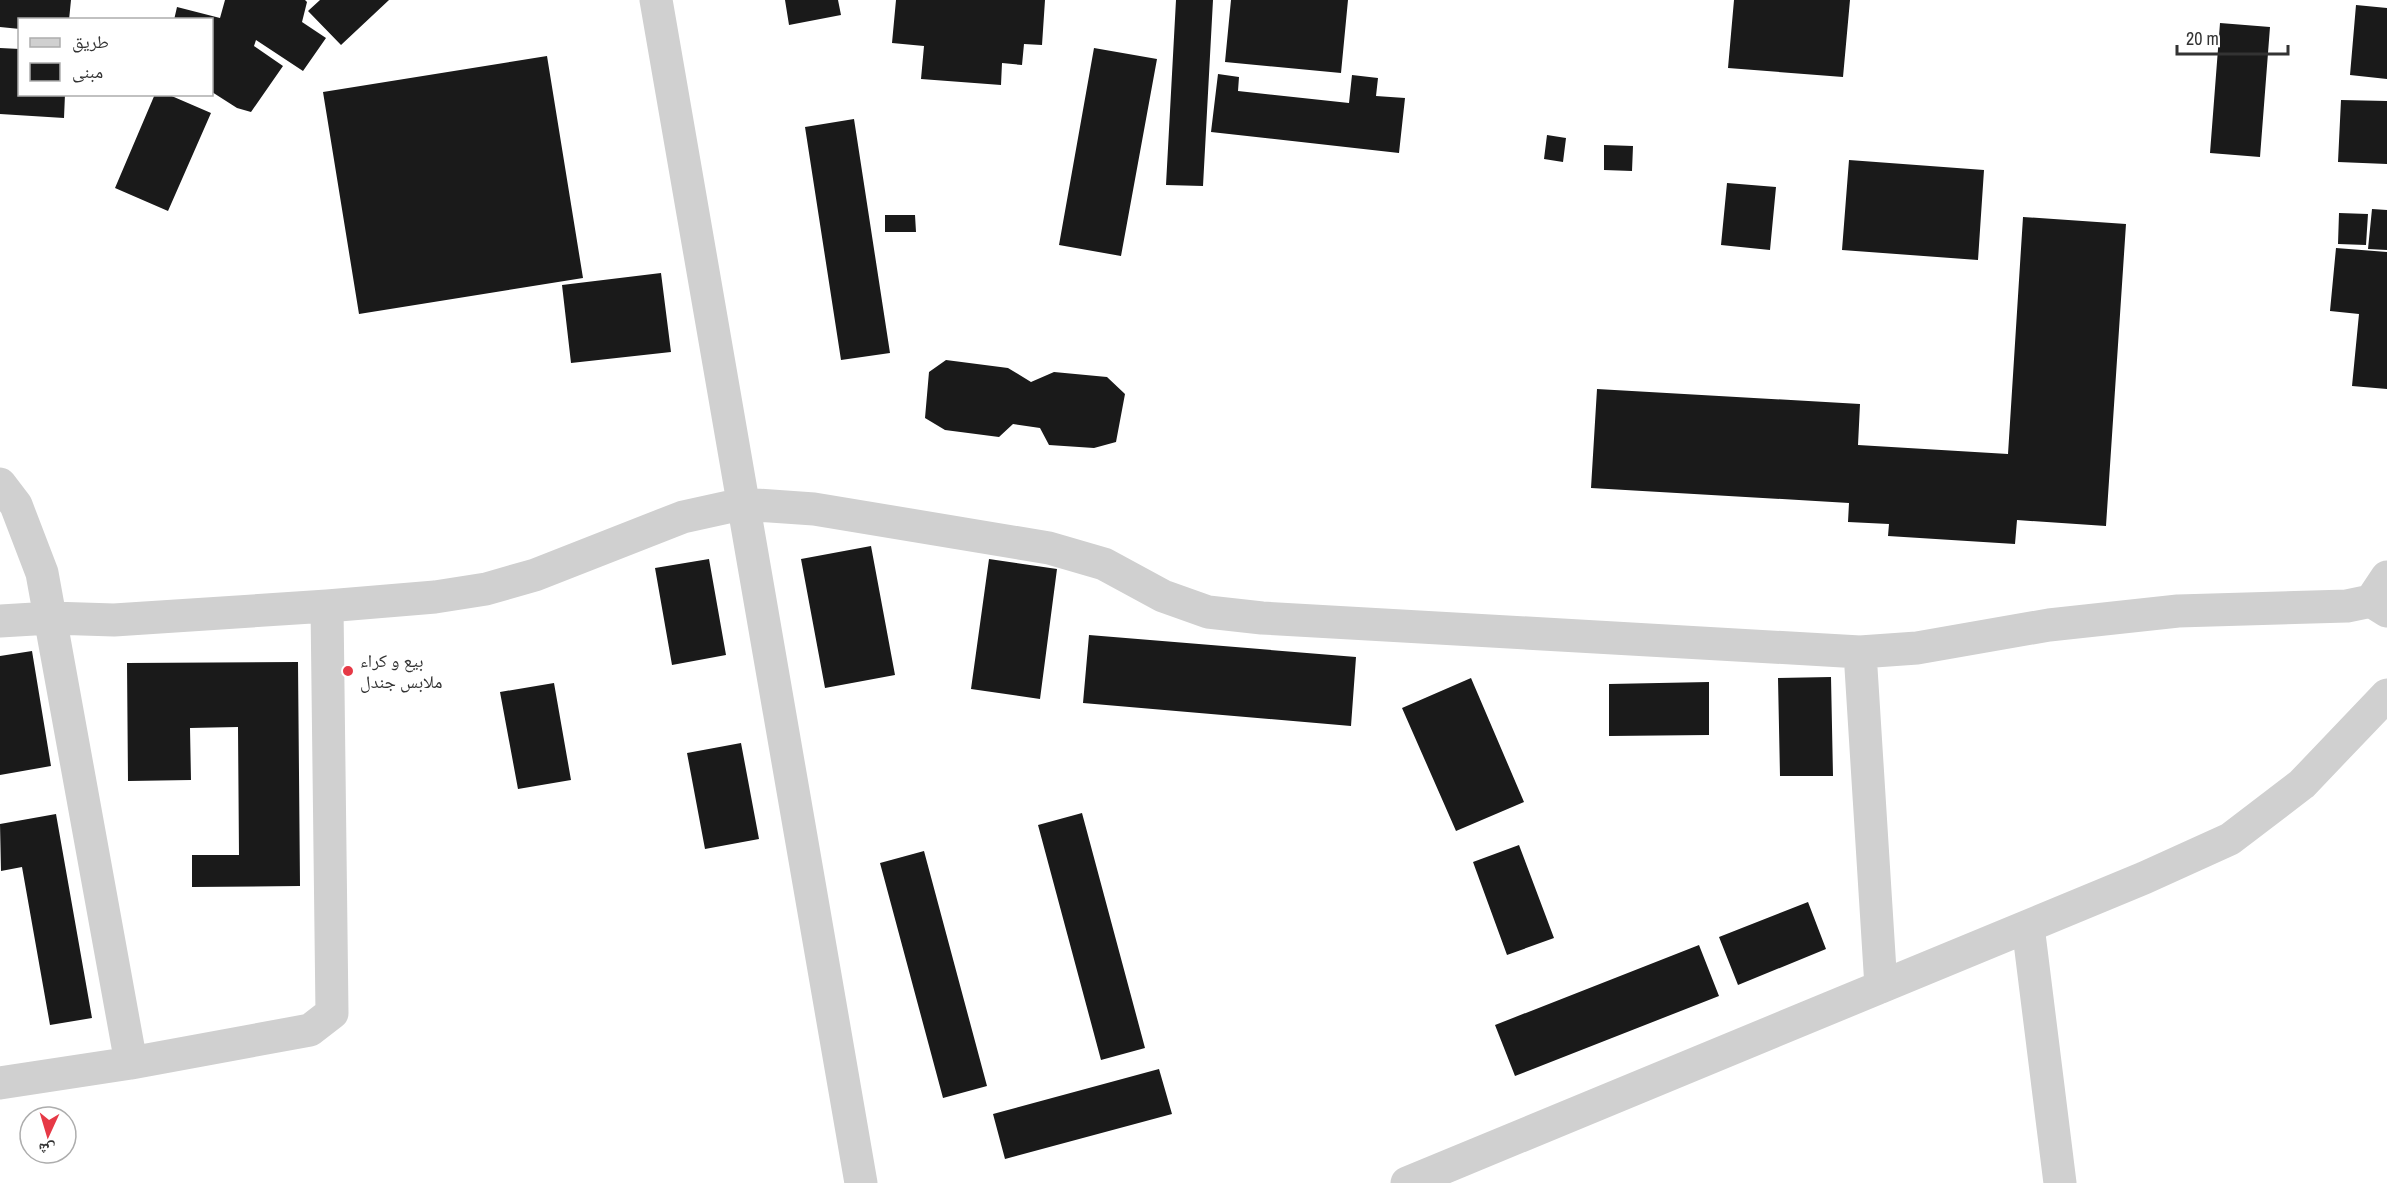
<svg xmlns="http://www.w3.org/2000/svg" width="2387" height="1183" font-family="'Archivo Narrow','Noto Naskh Arabic',sans-serif">
<style>
.building{fill:#1a1a1a}
.lines{fill:none;stroke-linecap:round;stroke-linejoin:round}
.street{stroke:#d0d0d0;stroke-width:33}
.poi-dot{fill:#e63946;stroke:#fff;stroke-width:2}
.labels{text-anchor:middle;stroke-width:6;stroke-linejoin:round;paint-order:stroke}
.poi-label{font-size:18px;fill:#333;stroke:#fff;text-anchor:start}
</style>
<rect width="100%" height="100%" fill="#fff"/>
<!-- building -->
<path class="building" d="M0,0H71L69,20H20V29L0,27Z
M225,0H305L307,2L302,22L326,38L303,71L256,40L254,46L283,66L251,112L237,108L212,92V20H174L177,7L220,18Z
M320,0H389L341,45L308,11Z
M785,0H838L841,15L789,25Z
M896,0H1045L1042,45L1024,44L1022,65L1002,63L1001,85L921,79L924,46L892,43Z
M1176,0H1213L1203,186L1166,185Z
M1231,0H1348L1341,73L1225,62Z
M1734,0H1850L1843,77L1728,68Z
M2356,5L2387,8V79L2350,75Z
M2220,23L2270,27L2260,157L2210,153Z
M0,48L20,49V94H65L64,118L0,114Z
M1094,48L1157,59L1121,256L1059,245Z
M547,56L583,278L359,314L323,92Z
M1218,74L1239,77L1238,91L1349,103L1352,75L1378,78L1376,96L1405,98L1399,153L1211,132Z
M155,94H167L211,113L168,211L115,188Z
M2341,100L2387,101V164L2338,162Z
M854,119L890,353L841,360L805,127Z
M1547,135L1566,138L1563,162L1544,159Z
M1604,145L1633,146L1632,171L1604,170Z
M1849,160L1984,170L1978,260L1842,250Z
M1727,183L1776,187L1770,250L1721,245Z
M2372,209L2387,210V250L2368,249Z
M2339,213L2368,214L2366,245L2338,244Z
M885,215H915L916,232H885Z
M2023,217L2126,224L2106,526L2017,520L2015,544L1888,536L1889,524L1848,522L1849,503L1591,488L1597,389L1860,404L1858,445L2008,454Z
M2336,248L2387,252V389L2352,386L2359,314L2330,311Z
M661,273L671,352L571,363L562,285Z
M946,360L1008,368L1031,382L1054,372L1107,377L1125,394L1116,442L1094,448L1049,445L1040,428L1013,424L999,437L945,430L925,418L929,372Z
M871,546L895,675L825,688L801,559Z
M709,559L726,655L672,665L655,568Z
M989,559L1057,569L1040,699L971,689Z
M1089,635L1356,657L1351,726L1083,703Z
M32,651L51,766L0,775V656Z
M298,662L300,886L192,887V855H239L238,727L190,728L191,780L128,781L127,663Z
M1831,677L1833,776H1780L1778,678Z
M1471,678L1524,802L1456,831L1402,708Z
M1709,682V735L1609,736V684Z
M554,683L571,780L518,789L500,692Z
M741,743L759,839L705,849L687,753Z
M1082,813L1145,1048L1101,1060L1038,825Z
M56,814L92,1018L50,1025L22,867L1,871L0,824Z
M1519,845L1554,938L1507,955L1473,862Z
M924,851L987,1086L943,1098L880,863Z
M1808,902L1826,949L1738,985L1719,937Z
M1699,945L1719,996L1515,1076L1495,1025Z
M1159,1069L1172,1114L1005,1159L993,1114Z"/>
<g class="lines">
<!-- street -->
<path class="street" d="M656,0L861,1183
M0,484L16,505L42,573L131,1063
M2371,601L2387,577
M0,621L51,618L114,620L327,606L435,597L486,589L535,575L683,517L742,504L814,509L1049,548L1104,564L1163,596L1208,612L1262,618L1860,652L1917,648L2049,625L2178,611L2347,606L2371,601L2387,611
M1860,652L1881,987
M2028,926L2060,1183
M0,1083L131,1063L310,1030L332,1013L327,606
M1407,1183L2144,878L2230,839L2302,784L2387,695"/>
</g>
<!-- markers -->
<circle class="poi-dot" cx="348" cy="671" r="6"/>
<g class="labels">
<!-- poi labels -->
<g class="poi-label">
<text x="360" y="667">بيع و كراء<tspan x="360" dy="21">ملابس جندل</tspan></text>
</g>
</g>
<!-- legend -->
<rect x="18" y="18" width="195" height="78" fill="#ffffff" stroke="#adadad" stroke-width="1.5"/>
<rect x="30" y="38" width="30" height="9" fill="#d0d0d0" stroke="#adadad" stroke-width="1.5"/>
<text x="72" y="48" font-size="18" fill="#333333">طريق</text>
<rect x="30" y="63" width="30" height="18" fill="#1a1a1a" stroke="#adadad" stroke-width="1.5"/>
<text x="72" y="78" font-size="18" fill="#333333">مبنى</text>
<!-- north arrow -->
<g transform="translate(48 1135) rotate(184)"><circle r="28" fill="#ffffff" stroke="#adadad" stroke-width="1.5"/>
<path d="M0-4.5L10 22L0 15L-10 22Z" fill="#e63946"/>
<text y="-9" font-size="16" font-weight="bold" text-anchor="middle" fill="#333333">ش</text>
</g>
<!-- scale -->
<path d="M2177 45v9h111v-9" fill="none" stroke="#333333" stroke-width="3"/>
<text x="2186" y="45" font-size="18" fill="#333333" stroke="#ffffff" stroke-width="4.5" paint-order="stroke">20 m</text>
</svg>
